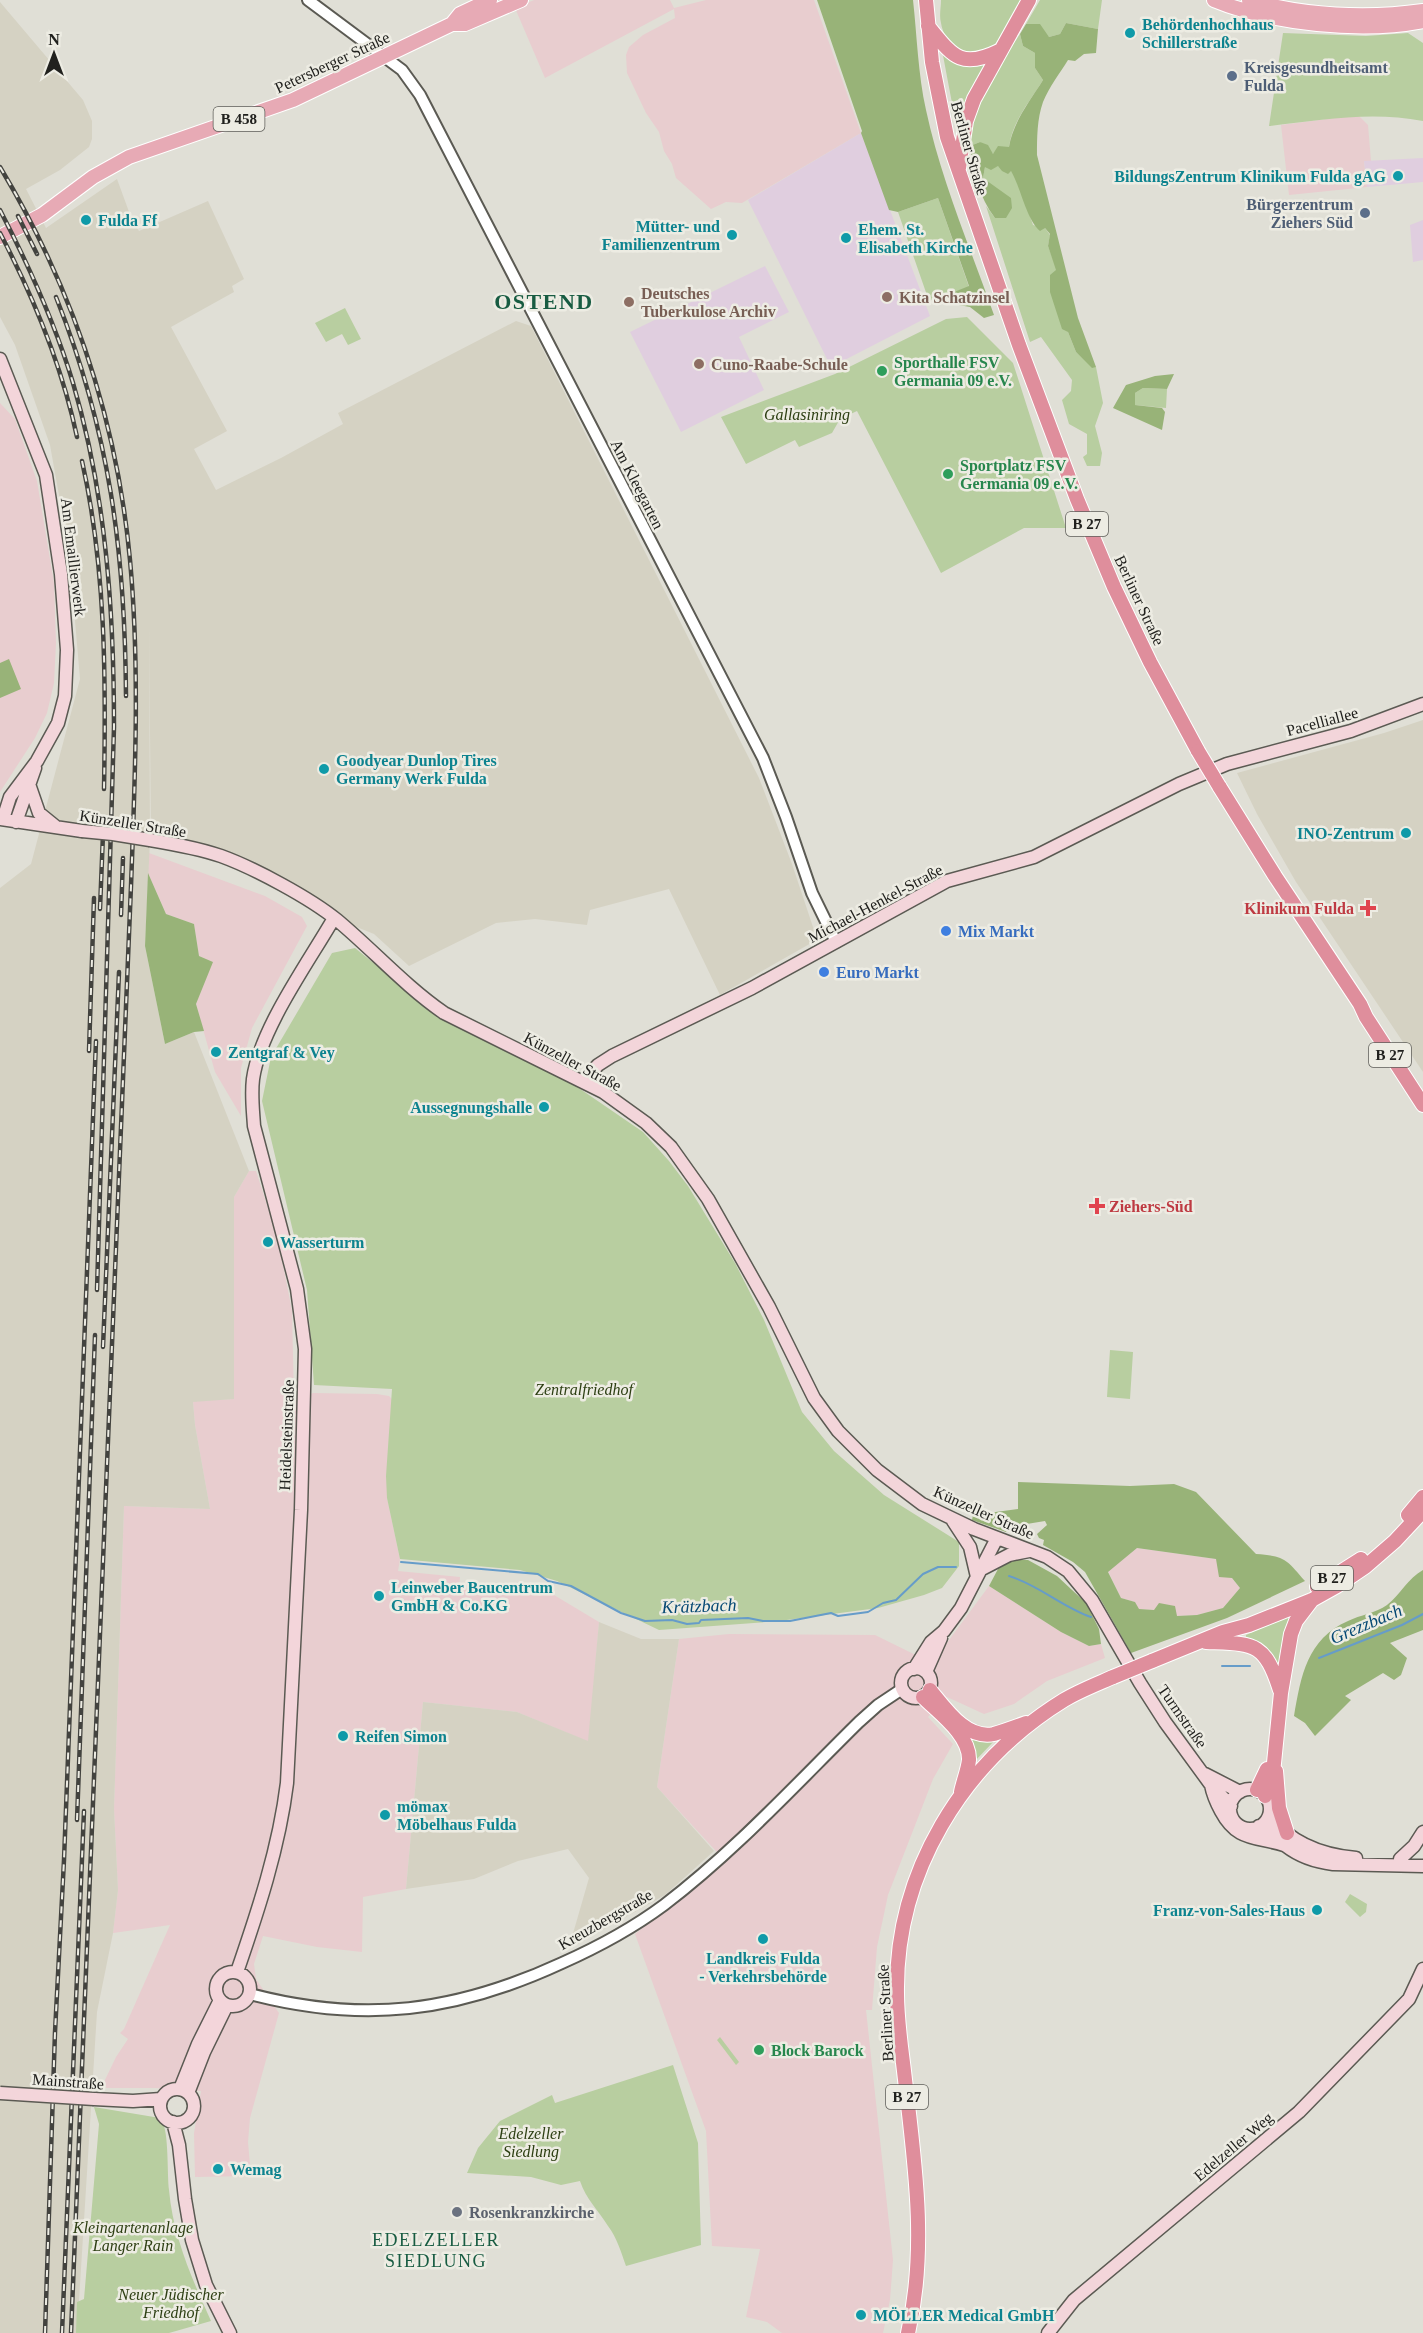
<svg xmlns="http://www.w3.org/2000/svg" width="1423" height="2333" font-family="Georgia,serif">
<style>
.commercial{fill:#e8cdcf}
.built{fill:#d5d2c3}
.education{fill:#e0cedf}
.green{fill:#b8cea0}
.forest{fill:#98b378;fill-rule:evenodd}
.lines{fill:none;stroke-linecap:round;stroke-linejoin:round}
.stream{stroke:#669cc9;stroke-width:2}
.tertiary-casing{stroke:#5b5a53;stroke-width:14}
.secondary-casing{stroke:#5b5a53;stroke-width:15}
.primary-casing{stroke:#fff;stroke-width:16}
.trunk-casing{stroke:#fff;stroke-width:16}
.tertiary{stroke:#fff;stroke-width:10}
.secondary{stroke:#f3d5da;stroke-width:12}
.primary{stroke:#e7aab5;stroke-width:14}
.trunk{stroke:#df8e9c;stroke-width:14}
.rail-casing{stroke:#43433f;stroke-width:4.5}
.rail{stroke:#edece3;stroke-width:2;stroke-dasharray:7;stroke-linecap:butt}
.secondary-bridge-casing{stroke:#5b5a53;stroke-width:15;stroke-linecap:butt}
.trunk-bridge-casing{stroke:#fff;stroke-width:16;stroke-linecap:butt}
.secondary-bridge{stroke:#f3d5da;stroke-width:12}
.trunk-bridge{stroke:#df8e9c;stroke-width:14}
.culture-dot{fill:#0f9aa8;stroke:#edece3;stroke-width:2}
.service-dot{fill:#5c6f8a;stroke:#edece3;stroke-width:2}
.education-dot{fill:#8d6e63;stroke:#edece3;stroke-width:2}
.leisure-dot{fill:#2e9e5b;stroke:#edece3;stroke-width:2}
.health-dot{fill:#e0444e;stroke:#edece3;stroke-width:2}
.shop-dot{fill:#3f7fe0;stroke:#edece3;stroke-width:2}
.worship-dot{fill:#6b7280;stroke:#edece3;stroke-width:2}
.labels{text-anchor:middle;stroke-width:5;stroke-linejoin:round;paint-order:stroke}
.shield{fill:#edece3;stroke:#5e5e59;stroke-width:1.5}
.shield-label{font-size:15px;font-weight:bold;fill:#21211e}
.culture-label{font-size:16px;font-weight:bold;fill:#0d838f;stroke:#edece3;text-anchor:start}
.street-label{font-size:16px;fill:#21211e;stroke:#edece3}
.service-label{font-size:16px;font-weight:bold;fill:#4e5e75;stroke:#edece3;text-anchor:start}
.education-label{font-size:16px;font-weight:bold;fill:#785e54;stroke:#edece3;text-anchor:start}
.leisure-label{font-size:16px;font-weight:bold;fill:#27864d;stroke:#edece3;text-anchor:start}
.park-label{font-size:16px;font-style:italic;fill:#2d3f13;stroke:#edece3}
.health-label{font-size:16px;font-weight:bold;fill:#be3a42;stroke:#edece3;text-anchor:end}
.shop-label{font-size:16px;font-weight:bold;fill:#366cbe;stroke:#edece3;text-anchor:start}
.worship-label{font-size:16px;font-weight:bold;fill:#5b616d;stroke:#edece3;text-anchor:start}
.water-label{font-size:18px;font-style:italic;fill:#064974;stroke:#edece3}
.neighbourhood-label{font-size:18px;letter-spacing:1.5px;fill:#185c42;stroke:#edece3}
.district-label{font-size:22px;font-weight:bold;letter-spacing:1.5px;fill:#185c42;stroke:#edece3}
</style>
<rect width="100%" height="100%" fill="#e0dfd6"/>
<!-- commercial -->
<path class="commercial" d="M534,0H670L674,8L706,0H814L861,133L742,203L726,202L711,209L676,178L672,164L664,151L659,132L646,113L627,73L626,55L629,47L643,35L675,18L674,9L545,78L515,8Z
M1358,115L1368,125L1371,161H1364L1367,187L1289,195L1281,125Z
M0,403L15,419L37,481L54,583L56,643L54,683L47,713L35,738L0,792Z
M149,853L265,896L302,917L307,926L252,1028L241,1068V1116L215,1072L196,1004L212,962L199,956L194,924L166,914L148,873Z
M249,1171H256L278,1239L292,1311L294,1401L313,1393L377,1394L389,1396L392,1399L387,1498L400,1559L398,1571L460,1577L459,1587L554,1595L599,1622L589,1742L517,1712L423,1702L406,1889L363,1897L362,1952L317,1947L263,1936L254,1964L256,1979L279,2013L250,2118L248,2142L251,2176L195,2177L194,2133L201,2091L155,2088H106L104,2082L116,2057L128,2039L120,2033L124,2029L170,1925L113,1933L118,1890L114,1809L124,1506L210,1509L195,1425L193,1401L234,1399V1197Z
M1137,1548L1216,1559L1240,1588L1223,1608L1197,1615L1177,1616L1155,1610L1138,1609L1135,1602L1121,1598L1108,1571Z
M989,1586L1061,1632L1089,1646L1101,1644L1105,1658L1047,1681L1014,1704L984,1714L947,1697L928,1717L953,1744L933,1779L888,1895L877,1947L872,2010H866L893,2260L890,2300L883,2333H782L767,2322L746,2317L760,2249L712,2246L706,2131L635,1934L726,1862L657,1787L679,1639L729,1634L875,1635L932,1663Z"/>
<!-- built -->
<path class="built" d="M0,2L83,100L92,121V139L89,147L60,170L26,189L46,228L117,179L132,220L139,231L208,201L244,279L232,286L234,292L171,327L227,431L194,449L216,490L281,458L343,424L338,413L516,321L531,326L759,778L792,864L816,936L813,942L720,995L669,889L590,910L587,925L535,919L496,923L409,966L374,934L334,918L247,868L151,838L149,624L150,840L145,946L165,1044L194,1032L249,1171L234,1197V1399L193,1402L195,1425L210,1509L124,1506L114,1809L118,1890L113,1933L97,2012L77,2333H0V888L31,864L80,679L69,551L50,445L15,345L0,317Z
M1423,720V1072L1296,882L1257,814L1237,773L1384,733Z
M599,1622L641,1639H679L657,1787L714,1851L665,1895L576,1945L572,1937L589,1878L568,1849L518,1861L474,1879L406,1889L423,1702L517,1712L588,1741Z"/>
<!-- education -->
<path class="education" d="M861,133L930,316L831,367L748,200Z
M1423,158V182L1367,187L1364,161Z
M1423,220V260L1413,262L1410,225Z
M765,266L789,312L739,337L764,390L681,432L630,332Z"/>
<!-- green -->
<path class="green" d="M941,0H1023C1016,11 1001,40 993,46C971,63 945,48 941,23C939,16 941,7 941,0Z
M1040,0H1102L1098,29L1066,23L1060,34L1049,37L1026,24Z
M1283,33L1366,36L1408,33L1423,43V121C1371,111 1321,120 1269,126Z
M1020,34L1023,46L1035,53V68L1043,80C1030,101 1012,122 1009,147L993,154L980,142L970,146C969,102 997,69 1020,34Z
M942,50C954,68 968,67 988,63L958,135Z
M998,166L1011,170L1020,186L1033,225L1045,228L1050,235L1048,246L1057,270L1068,332L1076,352L1092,367H1096L1103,403L1095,426L1102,453L1100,466H1087L1083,457L1087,454V434L1069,424L1062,400L1071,391L1072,380L1041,337L1030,342L986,206L995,218L983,178L985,167Z
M938,198L969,287L929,301L898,212Z
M345,308L361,339L348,345L342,334L326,342L315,323Z
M967,317L1013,363L1066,528H1024L941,573L857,411L840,419L832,433L799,447L795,440L746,464L721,417L835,374L946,319Z
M1143,388L1167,389L1166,408L1135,405V393Z
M355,948L446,1022L570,1082L643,1132L669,1161L688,1186L735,1263L764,1320L802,1412L834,1451L884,1495L959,1542V1566L942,1588L924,1595L878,1608L779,1621L659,1630L557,1581L520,1570L400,1559L387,1498L386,1476L392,1389L314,1385L307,1290L262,1101L271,1057L332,953Z
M1110,1350L1133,1352L1130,1399L1107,1397Z
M1294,1613L1279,1672C1273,1654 1265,1643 1246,1638V1635Z
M967,1735L995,1740L975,1761Z
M1350,1894L1367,1904L1366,1912L1360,1917L1345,1902Z
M720,2037L739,2062L736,2065L717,2040Z
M673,2065L698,2143L701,2245L626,2266C621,2252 617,2238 608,2226C598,2210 586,2199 580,2181L561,2185L531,2177L467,2173L478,2148L500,2121L552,2095L555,2103Z
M94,2107L154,2117C158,2118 160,2118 162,2121C169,2132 167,2175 169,2190C173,2236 192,2279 211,2321L169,2333H76L77,2302L84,2299L99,2124Z"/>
<!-- forest -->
<path class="forest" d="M817,0H913C917,36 918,74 926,110C941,180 970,247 994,315L984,318L970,307L953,304L949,294L969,286L938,198L898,212L889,210L861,133L862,131Z
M1066,23L1098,29L1096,53L1084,54L1075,61L1068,60C1060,73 1049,87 1043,102C1037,119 1037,138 1037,155L1078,318L1096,367L1092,368L1076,352L1068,332L1062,329L1050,292V275L1056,270L1048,246L1050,234L1045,228L1040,231C1026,219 1021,188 1011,171L1008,174L1002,171L998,166L991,170L985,167L983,178L1011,198L1012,208L1006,218H995C979,197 973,172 970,146L980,142L988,145L993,154L998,146L1009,147C1013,122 1030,101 1043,80L1035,68V53L1023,46L1020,34L1026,24H1040L1049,37L1060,34Z
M1174,374L1167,389L1143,388L1135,393V405L1162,408L1165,412L1162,430L1113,408L1126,385L1155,376Z
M9,659L21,689L0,698V663Z
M148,873L166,914L194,924L199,956L213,962L196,1004L204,1031L194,1032L165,1044L145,946Z
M1018,1482L1130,1486L1174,1484L1196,1492L1256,1554C1285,1556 1286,1559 1305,1581L1227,1618L1131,1653L1085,1572L1073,1562L1043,1545L1044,1540L1039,1538L1037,1534L1047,1525L1045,1521L1009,1527L1006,1532L972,1520L973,1515L1018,1509ZM1137,1548L1216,1559L1219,1577L1232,1578L1240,1588L1223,1608L1197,1615L1177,1616L1175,1606L1159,1603L1154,1610L1139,1609L1135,1602L1121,1598L1108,1572Z
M1014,1560H1028L1057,1576L1086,1603L1099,1629L1101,1644L1089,1646L1061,1632L989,1586L998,1569Z
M1423,1570V1630L1390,1643L1407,1658L1401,1675L1394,1680L1383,1673L1345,1696L1351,1700L1315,1736L1305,1723L1294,1716C1301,1676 1307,1639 1348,1621C1360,1615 1376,1613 1387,1605C1400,1595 1408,1578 1423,1570Z"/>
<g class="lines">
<!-- stream -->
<path class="stream" d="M401,1562L538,1574L548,1581L571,1586L621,1613L645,1621L672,1620L687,1624L699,1623L701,1620L748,1618L763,1621H790L831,1613L838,1616L868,1612L883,1603L896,1600L923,1574L938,1567H956
M1009,1576C1039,1585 1062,1607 1091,1617
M1319,1658L1402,1625L1423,1614
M1222,1666H1250"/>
<!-- tertiary casing -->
<g class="tertiary-casing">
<path id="tertiary" d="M308,0L402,70L420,95L763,758L786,817L812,893L836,942
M250,1994C364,2024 456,2012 562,1963C598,1947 633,1928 664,1905C735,1851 796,1784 859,1722L878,1705L902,1689"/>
</g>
<!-- secondary casing -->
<g class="secondary-casing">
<path id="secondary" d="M0,359L46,475L61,574L67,650L65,696L58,723L37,761L10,797L3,819
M30,787L39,813L55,826
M0,819L82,831
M16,822L35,768
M150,840C174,844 198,848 221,856C254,868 310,898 337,920C373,950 405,986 444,1013L603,1092L646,1123L671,1147L708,1199L769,1307L814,1398L838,1431L877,1470L922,1504L974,1529L1047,1557L1068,1571L1092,1600L1140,1683L1165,1722L1211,1785L1231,1806
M583,1081L598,1065L612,1056L752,988L947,881L1034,857L1179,784L1227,764L1351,731L1423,704
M953,1521L970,1547L977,1577
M982,1569L1009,1555L1029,1551
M901 1683a15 15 0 1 1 30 0a15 15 0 1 1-30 0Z
M914,1669L931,1642L944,1631L961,1608L997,1538
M926,1672L941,1638
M1205,1774L1240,1792
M1211,1785C1213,1795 1216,1802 1221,1811C1237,1841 1254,1836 1284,1845
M1230 1809a20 20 0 1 1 40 0a20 20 0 1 1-40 0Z
M1269,1815C1290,1843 1322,1855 1356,1858
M1259,1826C1271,1831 1276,1839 1286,1846C1299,1856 1317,1862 1333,1864L1423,1866
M1400,1859L1414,1846L1423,1832
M237,1972C258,1911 279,1848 287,1783L301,1510L305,1349L297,1289L254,1126C253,1110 251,1095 253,1079C260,1029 308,963 334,918
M216 1989a17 17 0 1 1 34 0a17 17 0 1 1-34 0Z
M180,2089L198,2044L220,2000
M160 2106a17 17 0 1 1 34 0a17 17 0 1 1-34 0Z
M188,2093L204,2052L227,2005
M94,2099L133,2101L161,2099
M173,2122L179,2145L185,2199L192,2240L206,2285L230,2333
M1048,2333L1074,2300L1299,2112L1409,1999L1423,1969"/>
</g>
<!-- primary casing -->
<g class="primary-casing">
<path id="primary" d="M1214,0C1272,24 1362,33 1423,21
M1249,0C1304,16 1367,19 1423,11
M452,24H465L521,0
M0,237L42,215L93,177L129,157L293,100L452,24L460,14L490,0"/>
</g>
<!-- trunk casing -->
<g class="trunk-casing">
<path id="trunk" d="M926,0L932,62L947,137L1019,345L1077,499L1114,587L1150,662L1198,751
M928,26C952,55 960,70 999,51
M959,168L966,121L974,99L1029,0
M1219,786L1275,876L1360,1004L1366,1017L1423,1105
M1408,1515L1423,1497
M1317,1587L1361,1559
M1206,1642C1254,1644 1264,1641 1280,1690
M1152,1661L1223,1632L1249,1625L1312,1600L1337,1586L1365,1567L1395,1541L1423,1511
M930,1690C945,1708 966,1740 994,1734C1004,1731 1015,1727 1026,1723
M923,1697C939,1713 970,1735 969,1760C968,1770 963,1782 961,1792
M1276,1771L1279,1808L1287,1833
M1257,1790L1267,1769
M1265,1796L1273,1773L1281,1693L1291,1634L1296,1621L1312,1600
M908,2333C928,2246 914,2158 904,2071C901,2046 897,2020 897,1994C895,1873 962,1763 1064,1700C1079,1691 1097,1684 1113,1677"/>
</g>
<!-- tertiary -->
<use href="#tertiary" class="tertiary"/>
<!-- secondary -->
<use href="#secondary" class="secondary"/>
<!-- primary -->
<use href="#primary" class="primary"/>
<!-- trunk -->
<use href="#trunk" class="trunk"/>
<!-- rail casing -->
<g class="rail-casing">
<path id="rail" d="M0,167C72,287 117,420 130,560C140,668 135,778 131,886L71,2333
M0,210C29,266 55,323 73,383C106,494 114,611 114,727L97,1290
M18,216L37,254
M0,233C34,298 62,366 77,437
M56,297C110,433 125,552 126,696
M82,461C106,568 106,680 104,789
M100,909L103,834
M121,915L123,858
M89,1051L94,898
M103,1347L119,972
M77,1820L95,1335
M45,2333L55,2032L64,1860L96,1041
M62,2333L84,1811"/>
</g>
<!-- rail -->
<use href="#rail" class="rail"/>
<!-- secondary-bridge casing -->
<g class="secondary-bridge-casing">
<path id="secondary-bridge" d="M82,831L113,834L150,840
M0,2093L94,2099"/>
</g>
<!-- trunk-bridge casing -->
<g class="trunk-bridge-casing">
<path id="trunk-bridge" d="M1198,751L1219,786
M1113,1677L1152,1661"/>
</g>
<!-- secondary-bridge -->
<use href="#secondary-bridge" class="secondary-bridge"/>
<!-- trunk-bridge -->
<use href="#trunk-bridge" class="trunk-bridge"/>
</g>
<!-- markers -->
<g class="culture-dot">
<circle cx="1130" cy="33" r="6"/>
<circle cx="1398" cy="176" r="6"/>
<circle cx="86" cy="220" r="6"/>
<circle cx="732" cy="235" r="6"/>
<circle cx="846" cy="238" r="6"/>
<circle cx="324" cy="769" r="6"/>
<circle cx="1406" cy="833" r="6"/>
<circle cx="216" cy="1052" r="6"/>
<circle cx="544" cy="1107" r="6"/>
<circle cx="268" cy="1242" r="6"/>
<circle cx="379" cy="1596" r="6"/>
<circle cx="343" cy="1736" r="6"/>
<circle cx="385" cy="1815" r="6"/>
<circle cx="1317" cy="1910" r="6"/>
<circle cx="763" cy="1939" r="6"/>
<circle cx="218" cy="2169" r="6"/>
<circle cx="861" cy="2315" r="6"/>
</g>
<g class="service-dot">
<circle cx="1232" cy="76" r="6"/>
<circle cx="1365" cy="213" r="6"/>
</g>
<g class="education-dot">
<circle cx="887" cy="297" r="6"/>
<circle cx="629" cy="302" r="6"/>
<circle cx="699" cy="364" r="6"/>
</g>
<g class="leisure-dot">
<circle cx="882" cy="371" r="6"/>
<circle cx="948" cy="474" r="6"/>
<circle cx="759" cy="2050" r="6"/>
</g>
<g class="health-dot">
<path d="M1365 899h6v6h6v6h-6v6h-6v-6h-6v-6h6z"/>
<path d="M1094 1197h6v6h6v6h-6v6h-6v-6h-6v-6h6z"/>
</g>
<g class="shop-dot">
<circle cx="946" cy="931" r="6"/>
<circle cx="824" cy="972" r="6"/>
</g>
<circle class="worship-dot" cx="457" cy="2212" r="6"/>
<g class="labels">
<!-- shield labels -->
<g class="shield">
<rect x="213.5" y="107" width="51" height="24" rx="4.5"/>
<rect x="1066" y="512" width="42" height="24" rx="4.5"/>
<rect x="1369" y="1043" width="42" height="24" rx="4.5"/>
<rect x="1311" y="1566" width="42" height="24" rx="4.5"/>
<rect x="886" y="2085" width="42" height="24" rx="4.5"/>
</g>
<g class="shield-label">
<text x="239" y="124">B 458</text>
<text x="1087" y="529">B 27</text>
<text x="1390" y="1060">B 27</text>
<text x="1332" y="1583">B 27</text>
<text x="907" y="2102">B 27</text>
</g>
<!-- culture labels -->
<g class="culture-label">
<text x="1142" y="30">Behördenhochhaus<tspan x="1142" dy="18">Schillerstraße</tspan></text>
<text x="1386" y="182" text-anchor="end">BildungsZentrum Klinikum Fulda gAG</text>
<text x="98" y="226">Fulda Ff</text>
<text x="720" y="232" text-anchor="end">Mütter- und<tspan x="720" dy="18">Familienzentrum</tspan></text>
<text x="858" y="235">Ehem. St.<tspan x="858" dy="18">Elisabeth Kirche</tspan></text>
<text x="336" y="766">Goodyear Dunlop Tires<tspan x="336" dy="18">Germany Werk Fulda</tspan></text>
<text x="1394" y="839" text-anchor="end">INO-Zentrum</text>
<text x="228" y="1058">Zentgraf &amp; Vey</text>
<text x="532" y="1113" text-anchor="end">Aussegnungshalle</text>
<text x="280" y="1248">Wasserturm</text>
<text x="391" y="1593">Leinweber Baucentrum<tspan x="391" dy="18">GmbH &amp; Co.KG</tspan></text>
<text x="355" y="1742">Reifen Simon</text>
<text x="397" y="1812">mömax<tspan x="397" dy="18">Möbelhaus Fulda</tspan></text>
<text x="1305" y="1916" text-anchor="end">Franz-von-Sales-Haus</text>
<text x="763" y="1964" text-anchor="middle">Landkreis Fulda<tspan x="763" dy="18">- Verkehrsbehörde</tspan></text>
<text x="230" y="2175">Wemag</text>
<text x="873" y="2321">MÖLLER Medical GmbH</text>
</g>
<!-- street labels -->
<g class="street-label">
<text transform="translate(332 62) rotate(-25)" y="6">Petersberger Straße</text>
<text transform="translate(970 148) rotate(74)" y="6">Berliner Straße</text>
<text transform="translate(638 484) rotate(63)" y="6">Am Kleegarten</text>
<text transform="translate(74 557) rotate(83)" y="6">Am Emaillierwerk</text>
<text transform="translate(1140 600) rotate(65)" y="6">Berliner Straße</text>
<text transform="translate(1322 721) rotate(-15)" y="6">Pacelliallee</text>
<text transform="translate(133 823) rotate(9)" y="6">Künzeller Straße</text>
<text transform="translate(875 903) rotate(-28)" y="6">Michael-Henkel-Straße</text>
<text transform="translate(573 1061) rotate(28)" y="6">Künzeller Straße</text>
<text transform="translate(286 1435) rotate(-88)" y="6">Heidelsteinstraße</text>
<text transform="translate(984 1512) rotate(24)" y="6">Künzeller Straße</text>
<text transform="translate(1183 1716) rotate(55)" y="6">Turmstraße</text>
<text transform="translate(605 1919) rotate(-30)" y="6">Kreuzbergstraße</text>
<text transform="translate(885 2013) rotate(-93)" y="6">Berliner Straße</text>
<text transform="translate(68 2081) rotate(4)" y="6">Mainstraße</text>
<text transform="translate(1233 2146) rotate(-40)" y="6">Edelzeller Weg</text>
</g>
<!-- service labels -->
<g class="service-label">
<text x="1244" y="73">Kreisgesundheitsamt<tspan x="1244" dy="18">Fulda</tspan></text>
<text x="1353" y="210" text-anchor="end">Bürgerzentrum<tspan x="1353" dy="18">Ziehers Süd</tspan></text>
</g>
<!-- education labels -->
<g class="education-label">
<text x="641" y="299">Deutsches<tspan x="641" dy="18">Tuberkulose Archiv</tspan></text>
<text x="899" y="303">Kita Schatzinsel</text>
<text x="711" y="370">Cuno-Raabe-Schule</text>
</g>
<!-- leisure labels -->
<g class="leisure-label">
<text x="894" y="368">Sporthalle FSV<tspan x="894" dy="18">Germania 09 e.V.</tspan></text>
<text x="960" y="471">Sportplatz FSV<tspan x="960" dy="18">Germania 09 e.V.</tspan></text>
<text x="771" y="2056">Block Barock</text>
</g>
<!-- park labels -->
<g class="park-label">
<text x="807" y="420">Gallasiniring</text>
<text x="584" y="1395">Zentralfriedhof</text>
<text x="531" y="2139">Edelzeller<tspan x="531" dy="18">Siedlung</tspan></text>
<text x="133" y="2233">Kleingartenanlage<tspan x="133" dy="18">Langer Rain</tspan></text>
<text x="171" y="2300">Neuer Jüdischer<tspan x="171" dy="18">Friedhof</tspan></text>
</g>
<!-- health labels -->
<g class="health-label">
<text x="1354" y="914">Klinikum Fulda</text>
<text x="1109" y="1212" text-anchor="start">Ziehers-Süd</text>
</g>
<!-- shop labels -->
<g class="shop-label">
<text x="958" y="937">Mix Markt</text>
<text x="836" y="978">Euro Markt</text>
</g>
<!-- worship labels -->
<g class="worship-label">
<text x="469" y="2218">Rosenkranzkirche</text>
</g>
<!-- water labels -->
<g class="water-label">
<text transform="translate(699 1606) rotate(-2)" y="6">Krätzbach</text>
<text transform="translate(1366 1624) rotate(-23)" y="6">Grezzbach</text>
</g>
<!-- neighbourhood labels -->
<g class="neighbourhood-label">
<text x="436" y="2246">EDELZELLER<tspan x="436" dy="21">SIEDLUNG</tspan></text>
</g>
<!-- district labels -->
<g class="district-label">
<text x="544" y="309">OSTEND</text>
</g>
</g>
<!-- north arrow -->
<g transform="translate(54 54)" stroke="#edece3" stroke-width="4.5" paint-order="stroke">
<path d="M0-4.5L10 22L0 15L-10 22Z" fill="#21211e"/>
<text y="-9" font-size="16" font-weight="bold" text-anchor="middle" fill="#21211e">N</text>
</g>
</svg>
